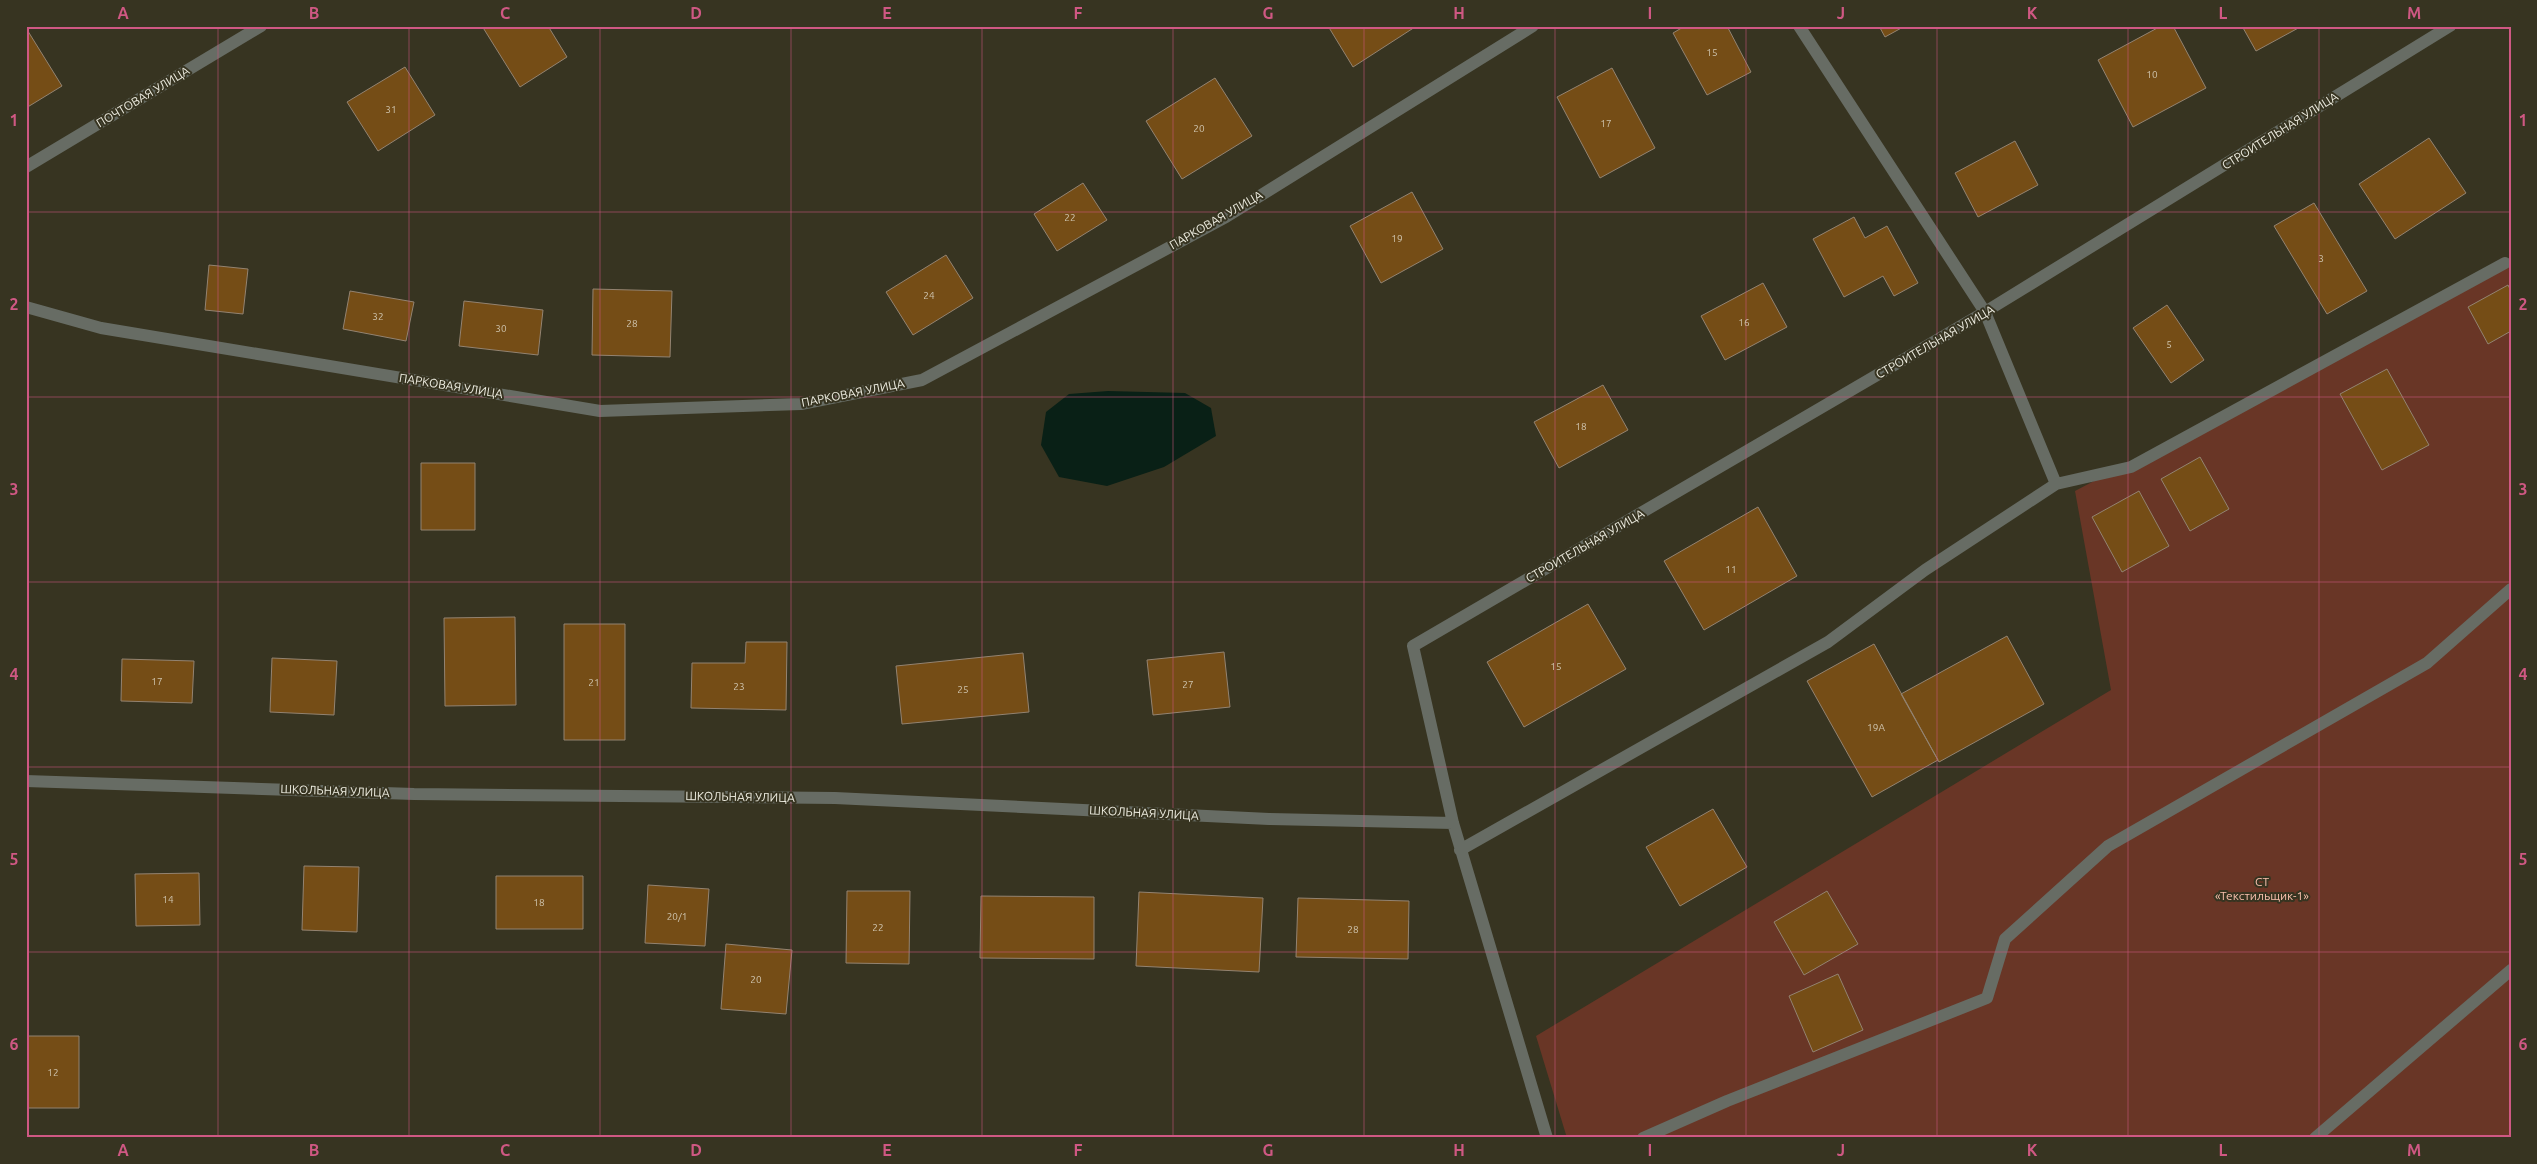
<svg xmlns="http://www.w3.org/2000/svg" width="2537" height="1164" font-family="Ubuntu,sans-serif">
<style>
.green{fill:#693626}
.water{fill:#092016}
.building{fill:#754d16;stroke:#938371}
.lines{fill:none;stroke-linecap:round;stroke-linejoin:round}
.minor{stroke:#676c64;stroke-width:12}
.grid{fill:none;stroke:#cf5883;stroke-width:1;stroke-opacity:0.55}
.labels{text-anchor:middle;stroke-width:4;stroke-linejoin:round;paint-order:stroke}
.number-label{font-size:10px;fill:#cfc4ae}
.street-label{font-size:12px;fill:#edece0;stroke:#373421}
.park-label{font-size:12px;fill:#f9c1ae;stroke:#373421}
.neatline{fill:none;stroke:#cf5883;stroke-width:2}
.grid-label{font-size:16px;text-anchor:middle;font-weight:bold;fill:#cf5883}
</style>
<rect width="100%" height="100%" fill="#373421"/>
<!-- green -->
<path class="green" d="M2511,261V1138H1567L1536,1036L2111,690L2075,491Z"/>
<!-- water -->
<path class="water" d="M1108,391L1185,393L1211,408L1216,436L1164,467L1107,486L1059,477L1041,445L1046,412L1069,394Z"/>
<!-- building -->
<path class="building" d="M482,26H548L567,57L520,87Z
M1328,26H1415V27L1353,67Z
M1685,26H1727L1751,72L1707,95L1673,33Z
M1879,26H1905L1885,37Z
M2161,26H2173L2206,88L2133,127L2098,60Z
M2242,26H2302L2256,51Z
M26,28L62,86L26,108Z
M405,67L435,115L378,151L347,102Z
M1612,68L1655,148L1600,178L1557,97Z
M1215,78L1252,136L1182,179L1146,121Z
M2429,138L2466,193L2395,239L2359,184Z
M2015,141L2038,185L1978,217L1955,173Z
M1083,183L1107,220L1057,251L1034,214Z
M1412,192L1443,249L1381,283L1350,226Z
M2314,203L2367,291L2327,314L2274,226Z
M1854,217L1865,238L1887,226L1918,283L1894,296L1883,276L1844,297L1813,239Z
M946,255L973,298L913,335L886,292Z
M209,265L248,269L243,314L205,310Z
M1763,283L1787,327L1725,360L1701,316Z
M2508,285L2511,291V331L2488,344L2468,307Z
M593,289L672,291L670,357L592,355Z
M350,291L414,302L406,341L343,329Z
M464,301L543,310L538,355L459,346Z
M2167,305L2204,360L2171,383L2133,328Z
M2387,369L2429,445L2382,470L2340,394Z
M1603,385L1628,430L1559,468L1534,422Z
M2200,457L2229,509L2190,531L2161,479Z
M421,463H475V530H421Z
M2139,491L2169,546L2122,572L2092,517Z
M1758,507L1797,576L1704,630L1664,561Z
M1588,604L1626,669L1524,727L1487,662Z
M515,617L516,705L445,706L444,618Z
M564,624H625V740H564Z
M2007,636L2044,704L1939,762L1901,694Z
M746,642H787L786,710L691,708L692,663H745Z
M1874,644L1938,760L1872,797L1807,681Z
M1224,652L1230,707L1153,715L1147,660Z
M1023,653L1029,712L902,724L896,666Z
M272,658L337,661L334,715L270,712Z
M122,659L194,661L192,703L121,701Z
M1713,809L1747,867L1680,906L1646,847Z
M304,866L359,867L357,932L302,930Z
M199,873L200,925L136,926L135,874Z
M496,876H583V929H496Z
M648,885L709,889L705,946L645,943Z
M847,891H910L909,964L846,963Z
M1827,891L1858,944L1804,975L1774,922Z
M1139,892L1263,898L1259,972L1136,966Z
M981,896L1094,897V959L980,958Z
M1298,898L1409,901L1408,959L1296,957Z
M726,944L792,950L786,1014L721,1009Z
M1838,974L1863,1030L1813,1052L1789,996Z
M26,1036H79V1108H26Z"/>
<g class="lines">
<!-- minor -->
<path class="minor" d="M1799,26L1985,312L2056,484
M26,167L261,26
M26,307L101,328L600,411L801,404L922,380L1226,217L1533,26
M26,781L414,794L835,798L1269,819L1453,823
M1460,850L1828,642L1925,570L2056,484L2131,467L2505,263
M1547,1138L1453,823L1413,646L1985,312L2450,26
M1643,1138L1727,1101L1987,998L2005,939L2108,846L2427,663L2511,589
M2315,1138L2511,970"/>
</g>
<!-- grid -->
<path class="grid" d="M218,26V1138M409,26V1138M600,26V1138M791,26V1138M982,26V1138M1173,26V1138M1364,26V1138M1555,26V1138M1746,26V1138M1937,26V1138M2128,26V1138M2319,26V1138M26,212H2511M26,397H2511M26,582H2511M26,767H2511M26,952H2511"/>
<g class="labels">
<!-- number labels -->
<g class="number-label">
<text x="1712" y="56">15</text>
<text x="2152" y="78">10</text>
<text x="391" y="113">31</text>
<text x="1606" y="127">17</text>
<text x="1199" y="132">20</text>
<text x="1070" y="221">22</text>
<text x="1397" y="242">19</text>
<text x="2321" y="262">3</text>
<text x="929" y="299">24</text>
<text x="378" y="320">32</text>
<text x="1744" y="326">16</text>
<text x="632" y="327">28</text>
<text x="501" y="332">30</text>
<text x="2169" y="348">5</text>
<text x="1581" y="430">18</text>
<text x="1731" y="573">11</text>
<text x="1556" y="670">15</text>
<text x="157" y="685">17</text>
<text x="594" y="686">21</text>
<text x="1188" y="688">27</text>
<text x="739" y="690">23</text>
<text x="963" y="693">25</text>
<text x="1876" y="731">19А</text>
<text x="168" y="903">14</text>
<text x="539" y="906">18</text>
<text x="677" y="920">20/1</text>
<text x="878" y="931">22</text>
<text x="1353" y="933">28</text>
<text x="756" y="983">20</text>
<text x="53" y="1076">12</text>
</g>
<!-- street labels -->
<g class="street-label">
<text transform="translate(143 97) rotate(-31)" y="4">ПОЧТОВАЯ УЛИЦА</text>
<text transform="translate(2280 131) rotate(-32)" y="4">СТРОИТЕЛЬНАЯ УЛИЦА</text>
<text transform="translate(1216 220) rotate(-30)" y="4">ПАРКОВАЯ УЛИЦА</text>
<text transform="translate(1935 342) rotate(-30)" y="4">СТРОИТЕЛЬНАЯ УЛИЦА</text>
<text transform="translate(451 386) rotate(9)" y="4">ПАРКОВАЯ УЛИЦА</text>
<text transform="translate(853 393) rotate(-11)" y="4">ПАРКОВАЯ УЛИЦА</text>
<text transform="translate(1585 546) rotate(-30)" y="4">СТРОИТЕЛЬНАЯ УЛИЦА</text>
<text transform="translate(335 791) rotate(2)" y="4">ШКОЛЬНАЯ УЛИЦА</text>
<text transform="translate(740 797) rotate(1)" y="4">ШКОЛЬНАЯ УЛИЦА</text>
<text transform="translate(1144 813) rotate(3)" y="4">ШКОЛЬНАЯ УЛИЦА</text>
</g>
<!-- park labels -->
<g class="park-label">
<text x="2262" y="886">СТ<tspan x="2262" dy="14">«Текстильщик-1»</tspan></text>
</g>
</g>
<!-- border -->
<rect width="2537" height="1164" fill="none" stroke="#373421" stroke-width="55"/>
<rect x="28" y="28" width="2482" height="1108" class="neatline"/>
<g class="grid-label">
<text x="123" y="19">A</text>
<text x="314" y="19">B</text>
<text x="505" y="19">C</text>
<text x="696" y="19">D</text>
<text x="887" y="19">E</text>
<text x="1078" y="19">F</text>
<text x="1268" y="19">G</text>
<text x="1459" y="19">H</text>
<text x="1650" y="19">I</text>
<text x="1841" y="19">J</text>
<text x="2032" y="19">K</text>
<text x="2223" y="19">L</text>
<text x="2414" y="19">M</text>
<text x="14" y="126">1</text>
<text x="2523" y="126">1</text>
<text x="14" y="310">2</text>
<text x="2523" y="310">2</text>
<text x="14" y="495">3</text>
<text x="2523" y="495">3</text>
<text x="14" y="680">4</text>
<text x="2523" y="680">4</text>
<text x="14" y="865">5</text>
<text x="2523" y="865">5</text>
<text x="14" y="1050">6</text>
<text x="2523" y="1050">6</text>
<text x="123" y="1156">A</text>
<text x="314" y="1156">B</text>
<text x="505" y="1156">C</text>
<text x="696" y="1156">D</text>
<text x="887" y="1156">E</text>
<text x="1078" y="1156">F</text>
<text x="1268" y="1156">G</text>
<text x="1459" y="1156">H</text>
<text x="1650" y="1156">I</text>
<text x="1841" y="1156">J</text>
<text x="2032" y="1156">K</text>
<text x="2223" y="1156">L</text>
<text x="2414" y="1156">M</text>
</g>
</svg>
